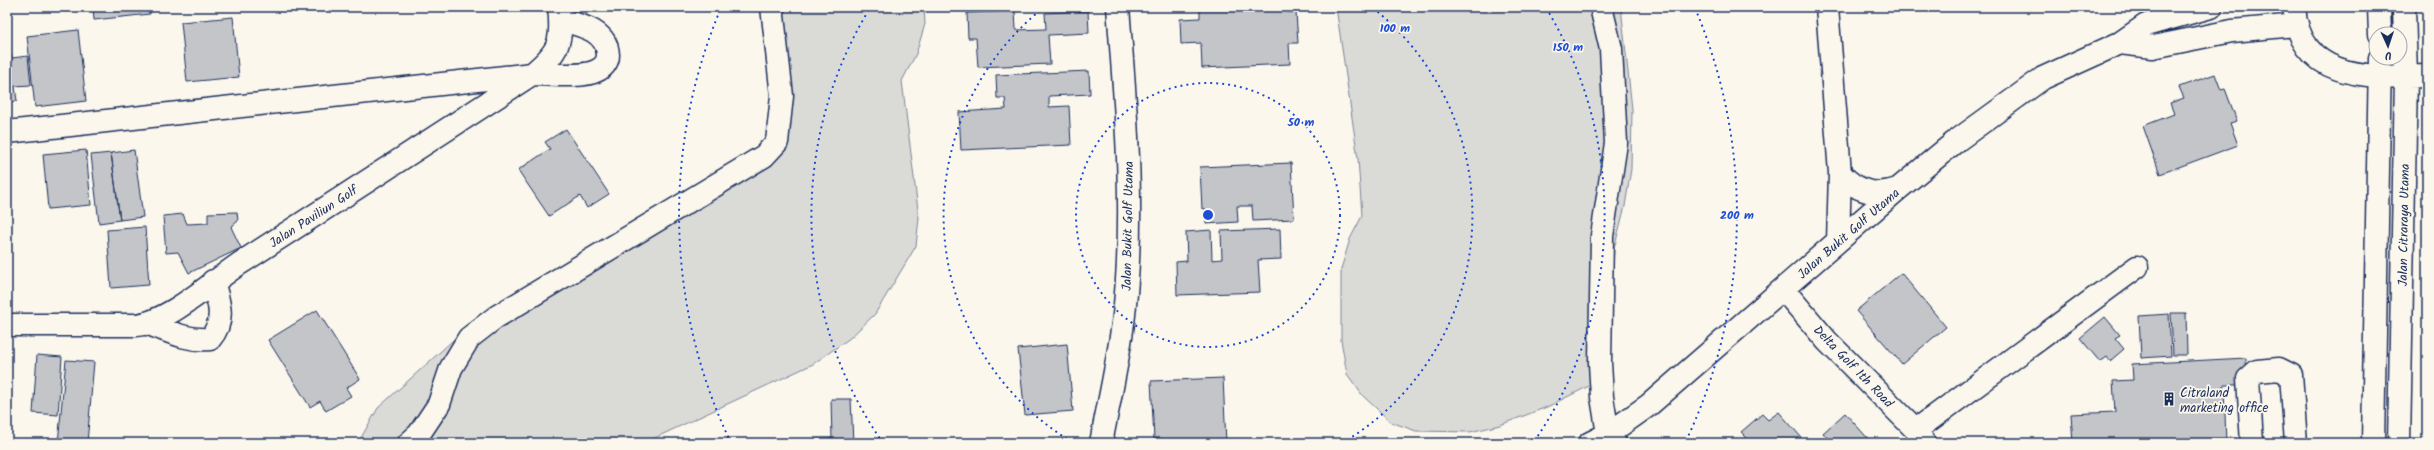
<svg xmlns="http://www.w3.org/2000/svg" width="2434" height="450" font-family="Kalam,sans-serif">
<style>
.green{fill:#dadad7;stroke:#7a849a}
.building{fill:#c3c5c9;stroke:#1b2f5e}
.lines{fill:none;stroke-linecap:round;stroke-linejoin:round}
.minor-casing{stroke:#1b2f5e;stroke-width:25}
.minor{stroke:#fbf7ec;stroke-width:22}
.ring{fill:none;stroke:#1d4ed8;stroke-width:2;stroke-dasharray:2 4}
.labels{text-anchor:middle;stroke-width:3.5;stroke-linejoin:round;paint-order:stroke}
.street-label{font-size:13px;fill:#1b2f5e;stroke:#fbf7ec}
.poi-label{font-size:13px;fill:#1b2f5e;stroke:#fbf7ec;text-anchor:start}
.centre{fill:#1d4ed8;stroke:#fbf7ec;stroke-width:2}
.ring-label{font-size:12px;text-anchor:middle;font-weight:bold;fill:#1d4ed8;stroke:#fbf7ec;stroke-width:3.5;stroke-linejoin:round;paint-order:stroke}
</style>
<rect width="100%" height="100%" fill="#fbf7ec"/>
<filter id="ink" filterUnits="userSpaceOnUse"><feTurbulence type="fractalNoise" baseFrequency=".025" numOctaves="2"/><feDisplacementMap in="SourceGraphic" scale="8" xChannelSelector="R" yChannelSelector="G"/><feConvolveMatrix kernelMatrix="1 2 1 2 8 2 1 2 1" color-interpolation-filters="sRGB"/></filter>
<g filter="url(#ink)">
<!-- green -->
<path class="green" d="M764,7H924L925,24L916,54L902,81L919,218L916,246L875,314L850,338L813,364L644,443H358L378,408L462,332L776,138Z
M1336,7H1621L1632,109L1631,169L1625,206L1614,249L1607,377L1547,407L1500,425L1470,432L1416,431L1391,422L1363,396L1347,374L1341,340V269L1350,239L1362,216L1358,159Z"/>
<!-- building -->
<path class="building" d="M93,7H150V14L94,20Z
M1200,7H1288V12H1296L1298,43H1289L1290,64L1202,68L1201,43L1181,44L1180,19L1200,18Z
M1015,11L1016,30L1046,29L1045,13L1088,11L1089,33L1048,35L1050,64L978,67L976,38H968L967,13Z
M233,17L239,77L187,82L181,22Z
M78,30L86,101L35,107L27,36Z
M7,54H11L12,58L28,56L31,85L15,86L17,101L7,102Z
M1089,71L1090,94L1049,96V107L1069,106L1071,145L961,150L959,112L1006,109L1005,98H997L996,75Z
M2215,74L2221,90L2225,89L2237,121L2230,123L2238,145L2160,174L2143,126L2174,114L2170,103L2184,98L2179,87Z
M566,129L609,194L587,208L580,196L549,216L518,170L550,149L545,142Z
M86,150L91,205L48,209L43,154Z
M134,150L143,217L120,220L111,153Z
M111,153L120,220L99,223L91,155Z
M1291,163L1294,219L1253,221L1252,206H1237L1238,222L1206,224L1205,208L1202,209L1200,167Z
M237,212L238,221L231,227L241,248L189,273L178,252L166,253L163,216L183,214L187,224L208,223V213Z
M145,227L149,285L111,288L107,230Z
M1280,229L1281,259L1258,260L1260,292L1177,295L1176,262L1187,261L1186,232L1211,230L1212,260L1222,259L1221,231Z
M1901,273L1946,327L1902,364L1856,311Z
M317,310L360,379L346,388L351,396L326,411L320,401L310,407L268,340Z
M2171,313H2186L2187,355H2173Z
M2169,314L2171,356L2141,358L2139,316Z
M2105,317L2120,335L2115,338L2124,349L2110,361L2107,357L2100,362L2080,338Z
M1067,344L1073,411L1025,415L1018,349Z
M37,355L62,357L58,415L33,413Z
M2246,358L2247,385H2224L2226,443H2073L2071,414L2115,412L2113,381L2133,380L2132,364Z
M66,360L94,362L87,443H58Z
M1223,378L1226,443H1163V439H1154L1151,381Z
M831,399H851L853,443H774V441L832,439Z
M1779,412L1801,437L1794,443L1742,442L1747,438L1741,432L1762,414L1768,420Z
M1845,413L1872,443H1832L1823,433Z"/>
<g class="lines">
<!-- minor casing -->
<g class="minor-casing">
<path id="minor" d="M1601,7L1611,49L1616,143L1602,236L1600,363L1602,397L1608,434L1615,443
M1827,7L1840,173L1838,241
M2294,7C2300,82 2370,77 2427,76
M2379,7L2380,34
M2120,43L2153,47L2232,31L2295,25
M7,132L532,74C549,74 582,78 596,71C603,68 608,62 608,55C607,30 580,25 561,20
M1840,173C1856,191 1874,197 1898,189
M1783,289L1827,341L1916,430L1924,442
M149,324C170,332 188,341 210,339C226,320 219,303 213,281
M7,325H136C168,322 211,283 239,264C337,201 435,137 532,74C559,52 563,42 559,7
M1916,430L2137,267
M409,443L419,434L439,404L451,368L469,338L496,317L764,156L777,142L782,96L772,7
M1101,443C1109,401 1119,358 1124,315C1135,212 1126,110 1118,7
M1590,443L1608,434L1649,405L1898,189L1955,142L2043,78L2120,43L2146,25L2211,7
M2252,443L2248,379L2257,371L2279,369L2291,375L2296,443
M2373,443L2380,58
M2399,443L2406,77L2404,7"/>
</g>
<!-- minor -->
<use href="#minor" class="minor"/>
</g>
</g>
<!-- distance rings -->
<g class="ring">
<circle cx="1208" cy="215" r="132"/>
<path d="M1072 442A265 265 0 0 1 1043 8M1373 8A265 265 0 0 1 1344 442"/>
<path d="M883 443A397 397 0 0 1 870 8M1546 8A397 397 0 0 1 1533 443"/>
<path d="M731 443A529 529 0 0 1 721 8M1695 8A529 529 0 0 1 1685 443"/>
</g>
<!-- icons -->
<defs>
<g id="building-bare" transform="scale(1.08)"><path d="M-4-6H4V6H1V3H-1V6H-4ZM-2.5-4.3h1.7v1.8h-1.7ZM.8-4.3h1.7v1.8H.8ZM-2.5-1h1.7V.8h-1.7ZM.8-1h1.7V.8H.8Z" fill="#1b2f5e" stroke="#fbf7ec" stroke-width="2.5" paint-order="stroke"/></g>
</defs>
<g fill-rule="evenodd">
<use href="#building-bare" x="2169" y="399"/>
</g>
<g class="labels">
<!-- street labels -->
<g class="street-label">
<text transform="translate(313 216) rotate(-33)" y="5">Jalan Paviliun Golf</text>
<text transform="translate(2403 225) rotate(-89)" y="5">Jalan Citraraya Utama</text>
<text transform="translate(1127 226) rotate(-89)" y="5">Jalan Bukit Golf Utama</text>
<text transform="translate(1848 233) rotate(-41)" y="5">Jalan Bukit Golf Utama</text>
<text transform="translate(1854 366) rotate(46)" y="5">Delta Golf 1th Road</text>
</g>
<!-- poi labels -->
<g class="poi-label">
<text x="2180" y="397">Citraland<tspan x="2180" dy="15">marketing office</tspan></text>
</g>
</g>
<circle cx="1208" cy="215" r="6" class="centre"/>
<g class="ring-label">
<text x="1395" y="32">100 m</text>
<text x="1568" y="51">150 m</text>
<text x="1301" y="126">50 m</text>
<text x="1737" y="219">200 m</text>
</g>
<!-- margin -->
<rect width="2434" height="450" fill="none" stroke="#fbf7ec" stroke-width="24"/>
<rect x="12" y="12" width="2410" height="426" fill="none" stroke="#1b2f5e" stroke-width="1.5" filter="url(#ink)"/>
<!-- north arrow -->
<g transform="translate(2388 46) rotate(177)"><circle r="19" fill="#fbf7ec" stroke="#a1a7b3"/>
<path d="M0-3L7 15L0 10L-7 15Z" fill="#1b2f5e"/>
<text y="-6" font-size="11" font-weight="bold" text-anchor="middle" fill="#1b2f5e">U</text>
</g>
</svg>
